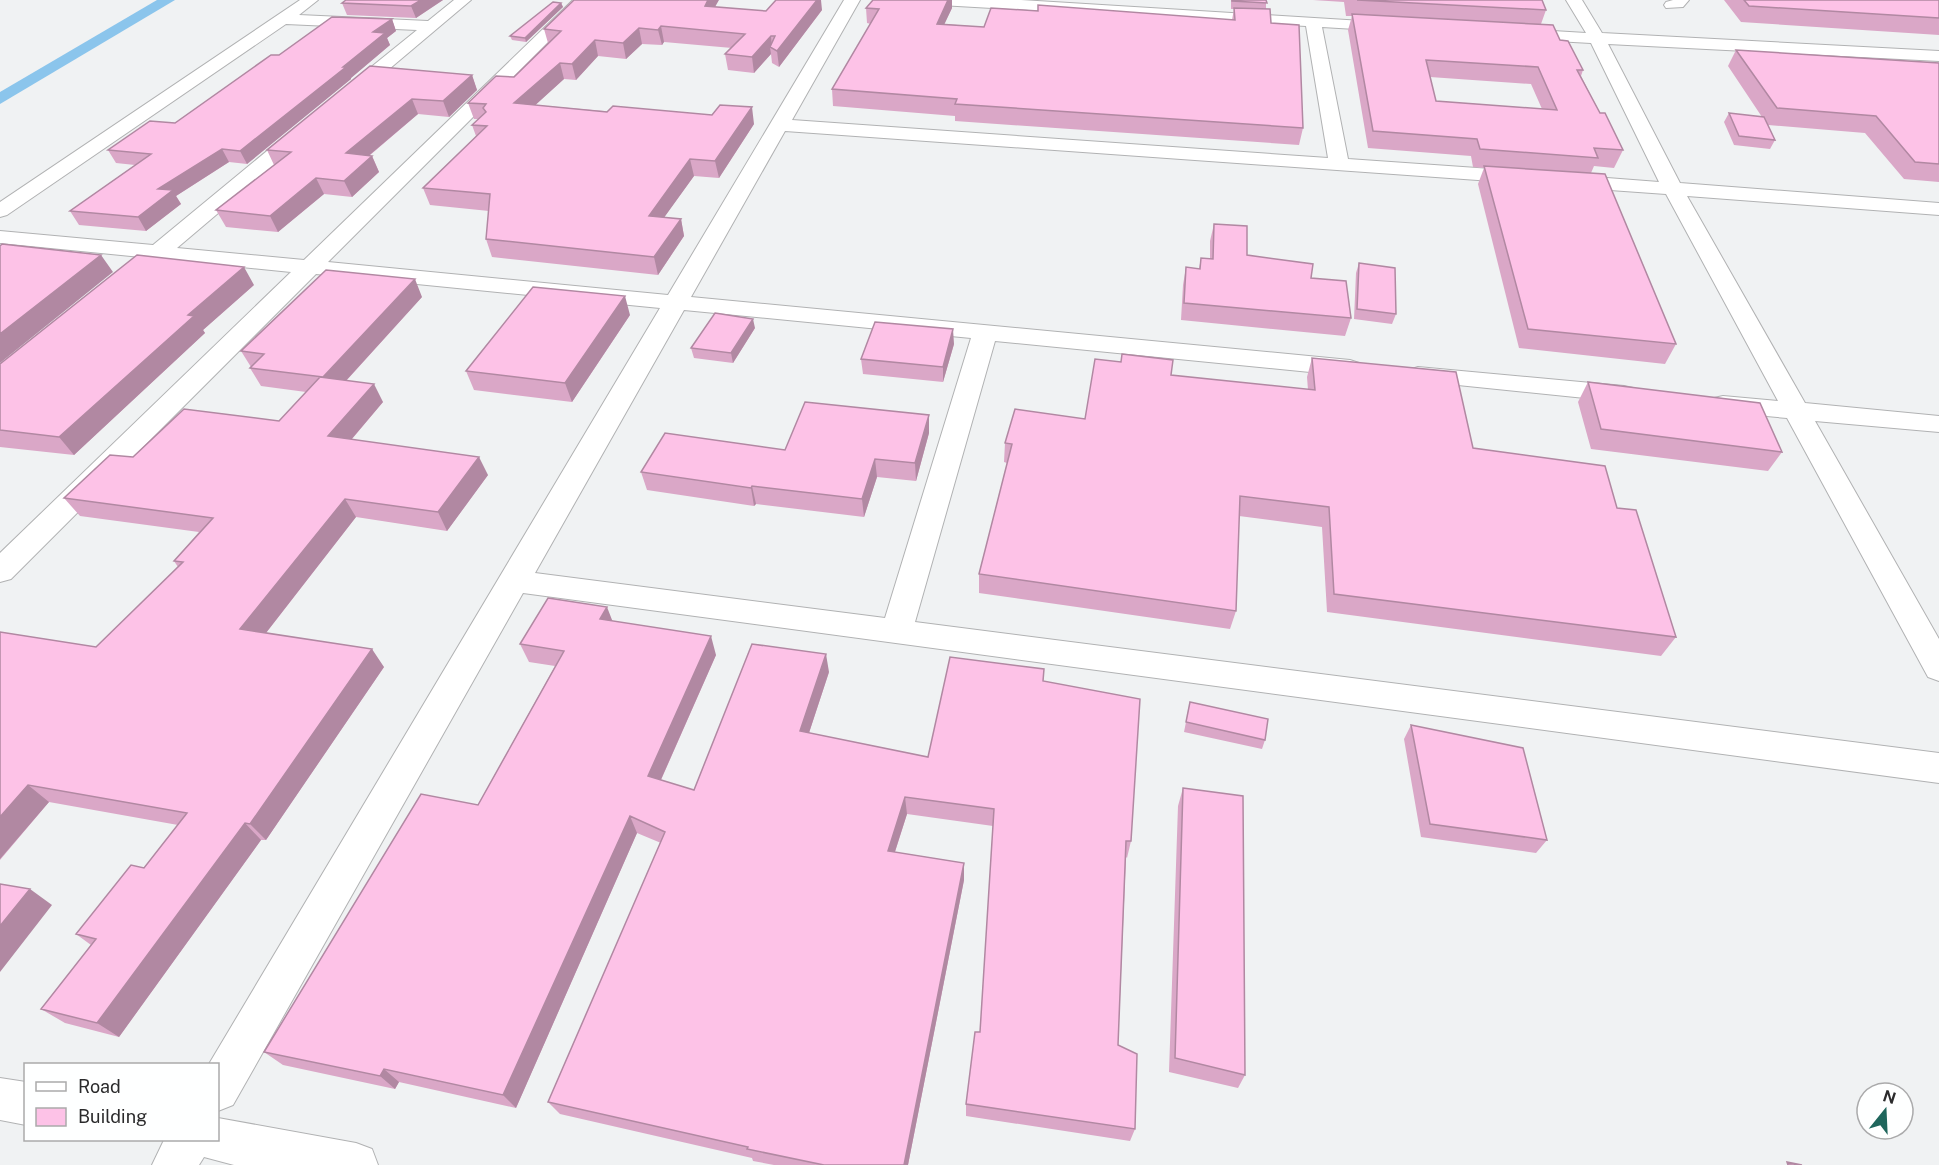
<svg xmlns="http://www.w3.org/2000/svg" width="1939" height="1165" font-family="'Public Sans',sans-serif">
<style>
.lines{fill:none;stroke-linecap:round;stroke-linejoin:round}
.canal{fill:#8bc5ec;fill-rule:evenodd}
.minor-casing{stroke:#b1b2b3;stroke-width:2}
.minor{fill:#fff;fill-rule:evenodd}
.wall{fill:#daa7c7;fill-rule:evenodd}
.shaded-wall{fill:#b188a2}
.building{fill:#fdc2e7;stroke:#b188a2;stroke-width:1.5;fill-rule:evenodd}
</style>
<rect width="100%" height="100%" fill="#f0f2f3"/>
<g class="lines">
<!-- canal -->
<path class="canal" d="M157,0H175L0,104V92Z"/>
<!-- minor casing -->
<g class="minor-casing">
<path id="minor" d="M300,0H318L299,15L428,21L454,0H471L356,97H344L341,93L344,89L417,30L286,24L7,215L0,217V202Z
M573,0H590L328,262L668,295L844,0H860L792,120L1328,158L1306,26L940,5L932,0H1021L1395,23L1397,26L1389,31L1322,27L1348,159L1520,171L1527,173L1530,177L1527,181L1520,183L785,131L691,297L1350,360L1359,363L1362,368L1359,373L1350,376L995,341L915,622L1939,753V783L523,593L233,1105L218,1111V1064H209L660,308L316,274L11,579L0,582V553L291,272L163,259L151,265L143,263L141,257L0,243V231L153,245L296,127L303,125L312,131L310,135L177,248L304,260ZM684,310L971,338L885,618L535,573Z
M1566,0H1582L1602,33L1939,51V61L1608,44L1680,183L1939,203V215L1687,196L1805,403L1939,416V432L1815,421L1939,639V681L1928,677L1787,418L1723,412L1714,410L1710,404L1714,398L1723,396L1778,401L1666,194L1568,187L1561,185L1558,181L1561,177L1568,175L1659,182L1591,43L1518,39L1510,34L1518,29L1586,33Z
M1673,0H1689L1683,7L1666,8L1664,5L1666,2Z
M1418,367L1624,386L1633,388L1637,394L1633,400L1624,402L1409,380L1406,375L1409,370Z
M0,1078L26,1082V1125L0,1120Z
M218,1118L356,1143L372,1149L378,1165H234L204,1157L199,1165H152L164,1140H218Z"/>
</g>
<!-- minor -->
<use href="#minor" class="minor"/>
</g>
<!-- wall -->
<path class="wall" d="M443,0L416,18L347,15L342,3Z
M873,0H952V8L944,24L984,27L1038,11L1232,20L1234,9H1231V0H1266V9L1271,23L1303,128L1299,145L955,121V116L833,106L832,89L871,24L867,23L866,8Z
M1313,0H1542L1546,10L1541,24L1560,40L1583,70L1581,76L1600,113L1623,150L1614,168L1594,166L1591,173L1676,344L1665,364L1519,348L1478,184L1484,168L1473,167L1471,156L1368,148L1348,30L1352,16H1346L1344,2ZM1430,77L1531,84L1542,109L1436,101Z
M1724,0H1939V35L1741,22Z
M561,3L563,7L526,42L512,40L510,36Z
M715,7L766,11L822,10L779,67L772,63L771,54L754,73L728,70L725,54L732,48L664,42L662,45L642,44L626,59L598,56L576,80L564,79L535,105L754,124L719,178L694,176L664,217L681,219L684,236L658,275L492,257L486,239L489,211L430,205L423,188L476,136L472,125L478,119H474L468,103L514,77L548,43L544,29Z
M392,19L396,31L387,38L390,45L351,78V79L247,164L229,162L176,196L181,204L146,231L79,225L70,211L135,165L116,163L108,150L175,123L279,55Z
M1736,50L1939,63V182L1904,179L1865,133L1768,125L1775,140L1770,149L1734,145L1724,122L1729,113L1762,117L1728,66Z
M472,75L477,90L449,117L418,114L369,156H372L379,172L352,197L324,194L278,232L226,227L216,210L274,165L267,150Z
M1214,224L1247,255L1311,278L1351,318L1345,336L1181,320L1183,285L1186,267L1199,269L1201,258L1210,259V241Z
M1359,263L1396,314L1392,324L1354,319L1356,273Z
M254,285L203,330L205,333L74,455L0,447V364Z
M422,297L346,381L383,402L352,439L488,475L447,531L356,517L266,633L384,667L266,840H261L119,1037L65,1023L41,1009L91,945L76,934L144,868L178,825L49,802L0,860V632L96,647L178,567L174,561L199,532L80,516L64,498L133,457L279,421L306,392L261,386L250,368L251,367L241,351Z
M630,315L572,402L474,390L466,371Z
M755,328L733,363L694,358L691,348Z
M954,344L943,382L863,374L861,359Z
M1312,358L1473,448L1617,508L1676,637L1661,656L1327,612L1322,527L1239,516L1236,611L1230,629L979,593V574L1007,463L1004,462L1005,443L1085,419L1171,375L1308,390L1307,377Z
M1588,382L1782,452L1768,471L1591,449L1578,402Z
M929,433L916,481L877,477L864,517L756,504L754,506L647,490L641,472L785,450Z
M612,621L716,655L661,780L694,790L829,672L809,733L928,757L1044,669L1043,682L1131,841L1127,858L1126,857L1118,1045L1135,1129L1130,1141L966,1116V1104L980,1032L993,826L907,814L895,852L964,863V880L908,1165H774L753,1161L752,1158L560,1114L548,1102L661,843L637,833L516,1108L399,1082L395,1089L283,1065L264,1052L478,805L555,666L529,662L520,644Z
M1190,702L1265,740L1262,749L1184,732Z
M1411,725L1547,840L1536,853L1421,837L1404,739Z
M1183,788L1245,1075L1238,1088L1169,1072L1178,806Z"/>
<!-- shaded-wall -->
<path class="shaded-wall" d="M421,0H443L416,18L411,6Z
M708,0H719L707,21L705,6Z
M817,0H821L822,10L779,67L777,51Z
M948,0H952V8L937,40V24Z
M561,3L563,7L526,42L525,38Z
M392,19L396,31L387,38L390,45L351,78V79L247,164L240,151L343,67L373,32Z
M661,26L664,42L662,45L658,30Z
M639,28L642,44L626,59L623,43Z
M771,36L772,48L770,47L771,54L754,73L752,57Z
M595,40L598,56L576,80L572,64Z
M560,63L564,79L519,120L514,103Z
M472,75L477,90L449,117L443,101Z
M412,99L418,114L353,169L346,153Z
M752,107L754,124L719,178L715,161Z
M222,149L229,162L176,196L181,204L146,231L138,217L158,189Z
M372,156L379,172L352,197L344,181Z
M690,159L694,176L653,233L649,216Z
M316,178L324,194L278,232L270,216Z
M681,219L684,236L658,275L654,257Z
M101,255L113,272L0,363V334Z
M244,267L254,285L203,330L205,333L74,455L59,437L188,315Z
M415,279L422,297L333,395L323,377Z
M625,296L630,315L572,402L565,383Z
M753,319L755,328L733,363L731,353Z
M953,329L954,344L943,382V367Z
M374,384L383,402L339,454L328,436Z
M929,415V433L916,481L915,463Z
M479,457L488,475L447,531L438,512Z
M875,459L877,477L864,517L862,499Z
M752,486L756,504L754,506L751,488Z
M345,499L356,517L255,647L240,629Z
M607,607L614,625L600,619Z
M711,636L716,655L655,793L648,776Z
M372,649L384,667L266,840L250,824Z
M826,654L829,672L804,748L800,731Z
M28,785L49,802L0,859V817Z
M905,797L907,814L890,867L888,851Z
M630,816L637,833L516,1108L503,1095Z
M245,823L261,840L119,1037L97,1023Z
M964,863V880L908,1165H904Z
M30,889L52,905L0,972V926Z
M384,1069L399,1082L395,1089L380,1076Z"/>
<!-- building -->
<path class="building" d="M346,0H421L411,6L342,3Z
M574,0H708L705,6L766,11L776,0H817L777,51L770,47L775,36H771L752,57L725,54L745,34L661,26L658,30L639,28L623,43L595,40L572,64L560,63L514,103L607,112L613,106L712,115L720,105L752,107L715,161L690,159L649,216L681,219L654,257L486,239L490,194L423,188L487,126L472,125L486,112L483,108L486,104L468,103L496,76L514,77L561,31L544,29Z
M873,0H948L937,24L984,27L991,8L1038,11V5L1235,20L1234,8L1270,9L1271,23L1299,25L1303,128L955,104L957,99L832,89L879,9L866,8Z
M1232,0H1266L1267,3L1232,1Z
M1357,0H1542L1546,10Z
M1744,0H1939V18L1749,6Z
M553,2L561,3L525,38L510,36Z
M1352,14L1553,25L1560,40L1568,41L1583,70H1577L1600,113H1605L1623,150L1594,148L1598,158L1480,149L1477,139L1373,131ZM1426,60L1538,67L1557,110L1436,101Z
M332,17L392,19L373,32L385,33L343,67H346L240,151L222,149L158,189L173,190L138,217L70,211L151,154L108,150L150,121L175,123L271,55H279Z
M1736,50L1939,63V164L1915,162L1876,116L1777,108Z
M370,66L472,75L443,101L412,99L346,153L372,156L344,181L316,178L270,216L216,210L291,152L267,150Z
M1729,113L1764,117L1775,140L1739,136Z
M1484,166L1605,174L1676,344L1528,329Z
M1214,224L1247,226V255L1313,264L1311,278L1346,281L1351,318L1184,303L1186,267L1200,269L1201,258L1213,259Z
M2,244L101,255L0,334V246Z
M137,255L244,267L188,315L194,316L59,437L0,430V364Z
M1359,263L1395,268L1396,314L1357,309Z
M326,270L415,279L323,377L250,368L264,354L241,351Z
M533,287L625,296L565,383L466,371Z
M715,313L753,319L731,353L691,348Z
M875,322L953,329L943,367L861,359Z
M1122,354L1173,360L1171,375L1315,390L1312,358L1456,372L1473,448L1605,466L1617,508L1636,510L1676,637L1334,594L1329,507L1240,496L1236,611L979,574L1012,444L1005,443L1015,409L1085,419L1095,359L1121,362Z
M320,377L374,384L328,436L479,457L438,512L345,499L240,629L372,649L250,824L245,823L97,1023L41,1009L96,939L76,934L131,865L144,868L187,813L28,785L0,817V632L96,647L183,562L174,561L213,518L64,498L110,455L133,457L184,409L279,421Z
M1588,382L1760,403L1782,452L1601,429Z
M805,402L929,415L915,463L875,459L862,499L752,486L751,488L641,472L665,433L785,450Z
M548,598L607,607L600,619L711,636L648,776L694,790L752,644L826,654L800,731L928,757L950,657L1044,669L1043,681L1140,699L1131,841H1126L1118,1045L1137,1054L1135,1129L966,1104L975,1032H980L994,809L905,797L888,851L964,863L904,1165H824L747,1149L748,1147L548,1102L665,832L630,816L503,1095L384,1069L380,1076L264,1052L421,794L478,805L564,651L520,644Z
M1190,702L1268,719L1265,740L1186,722Z
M1411,725L1523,748L1547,840L1430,824Z
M1183,788L1243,796L1245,1075L1175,1058Z
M0,884L30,889L0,926Z
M1787,1162L1802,1165H1788Z"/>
<!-- legend -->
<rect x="24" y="1063" width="195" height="78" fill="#feffff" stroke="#aaaaab" stroke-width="1.5"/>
<rect x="36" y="1082" width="30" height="9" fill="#ffffff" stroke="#aaaaab" stroke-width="1.5"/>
<text x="78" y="1093" font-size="18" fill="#2b2b2c">Road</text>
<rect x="36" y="1108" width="30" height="18" fill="#fdc2e7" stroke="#aaaaab" stroke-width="1.5"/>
<text x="78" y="1123" font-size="18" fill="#2b2b2c">Building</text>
<!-- north arrow -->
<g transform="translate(1885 1111) rotate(18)"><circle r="28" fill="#feffff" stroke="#aaaaab" stroke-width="1.5"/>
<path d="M0-4.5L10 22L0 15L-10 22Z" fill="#1f665c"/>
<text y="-9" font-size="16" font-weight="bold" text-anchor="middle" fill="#2b2b2c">N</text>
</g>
</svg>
